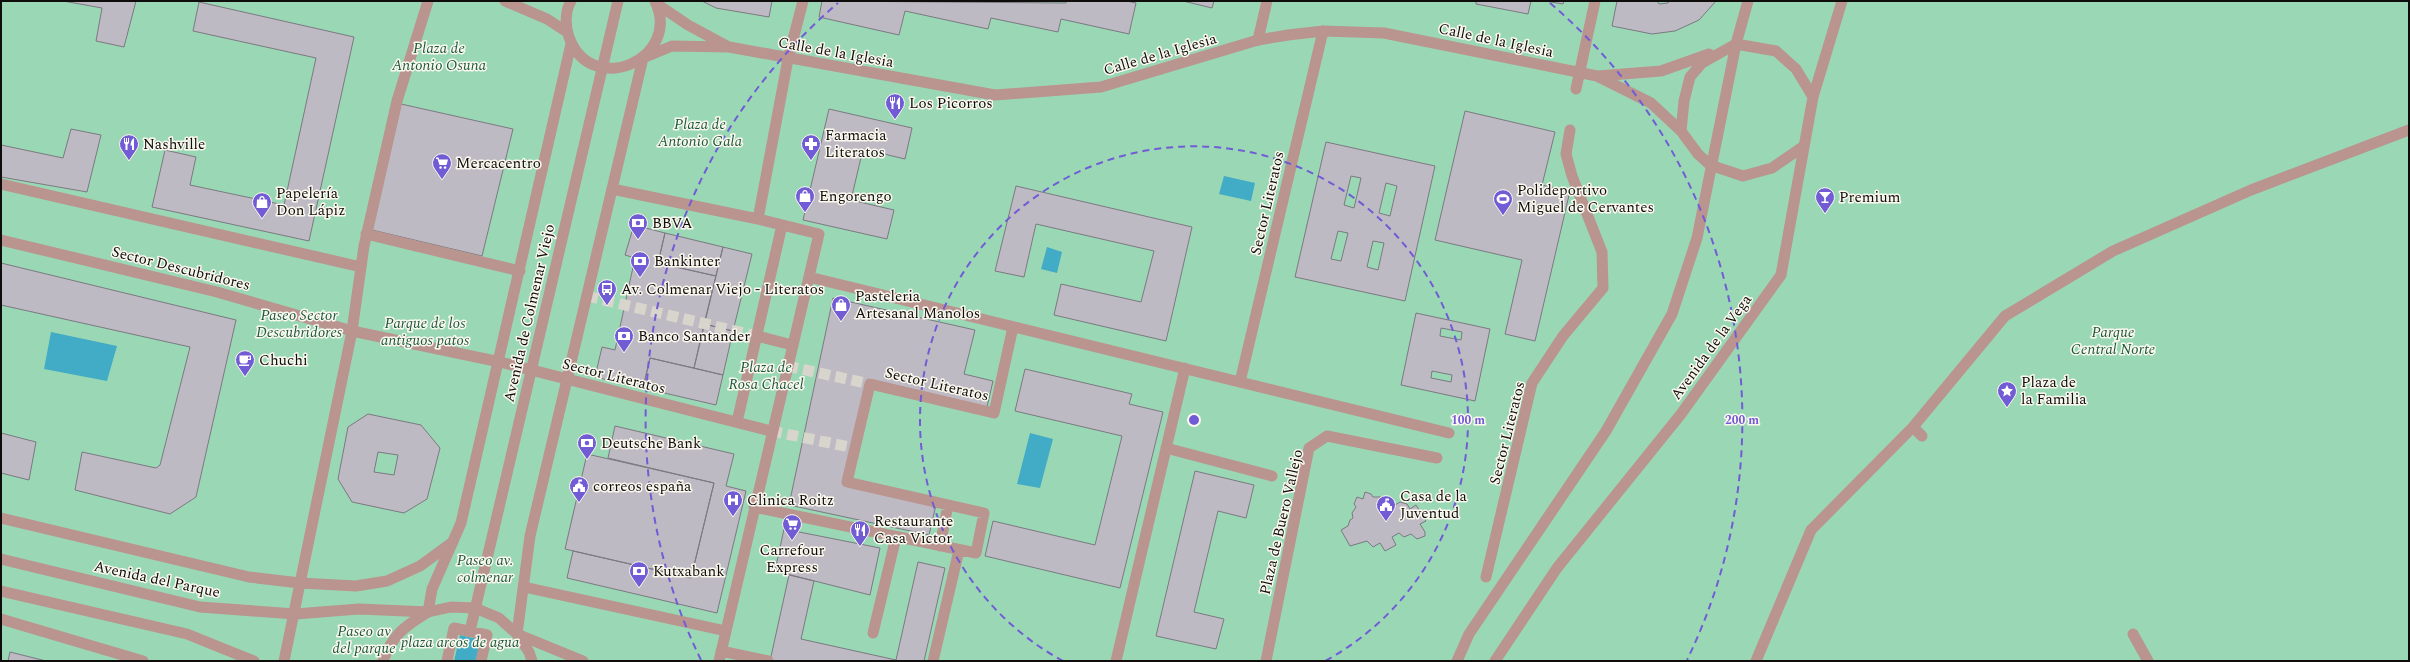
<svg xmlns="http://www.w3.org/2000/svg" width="2410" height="662" font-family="Spectral,serif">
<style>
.green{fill:#9ad8b5}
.water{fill:#42abc5}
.building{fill:#bdbac3;stroke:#7b7981;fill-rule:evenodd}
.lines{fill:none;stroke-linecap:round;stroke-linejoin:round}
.pedestrian-tunnel{stroke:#d8d5cd;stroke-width:11;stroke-dasharray:11 5.5;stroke-linecap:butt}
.pedestrian{stroke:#ba948f;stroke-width:11}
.minor{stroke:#ba948f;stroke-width:11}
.tertiary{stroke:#ba948f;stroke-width:11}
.ring{fill:none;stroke:#725cd6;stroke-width:2;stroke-dasharray:7 5}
.labels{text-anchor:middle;stroke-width:3;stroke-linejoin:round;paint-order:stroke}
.street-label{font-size:15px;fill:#0f0d0b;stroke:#fbf8ef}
.park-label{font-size:15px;font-style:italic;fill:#1c593c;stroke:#fbf8ef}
.poi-label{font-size:15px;fill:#0f0d0b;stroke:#fbf8ef;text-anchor:start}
.centre{fill:#725cd6;stroke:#fbf8ef;stroke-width:2}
.ring-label{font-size:12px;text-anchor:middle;font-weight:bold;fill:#725cd6;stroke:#fbf8ef;stroke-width:3;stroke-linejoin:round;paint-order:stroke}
</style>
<rect width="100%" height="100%" fill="#fbf8ef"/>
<!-- green -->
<path class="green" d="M1,1H2409V661H1Z"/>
<!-- water -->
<path class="water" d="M1224,176L1255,183L1251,201L1219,194Z
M1047,247L1062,252L1057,273L1041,269Z
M51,332L117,346L107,381L44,369Z
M1030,433L1053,439L1040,488L1017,484Z
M460,635L481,640L476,661H454Z"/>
<!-- building -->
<path class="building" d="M63,1H136L124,47L96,41L102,8Z
M702,1H772L769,17L716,8Z
M822,1L1066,3V1H1127L1136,3L1129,34L1061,19L1058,32L991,18L988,29L905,11L899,35L819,17Z
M1183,1H1214L1212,8Z
M1476,1H1531L1528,14L1476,4Z
M1545,1H1564L1563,4Z
M1617,1H1657L1659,4L1668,3L1670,1H1716L1699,20L1675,31L1652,34L1612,26Z
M199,2L354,37L309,241L152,207L165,150L196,157L190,185L284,205L316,58L193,31Z
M401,104L513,129L482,256L372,230Z
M829,109L912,128L905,159L863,149L851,200L894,210L887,239L803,220Z
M1465,111L1555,132L1542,185L1570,191L1535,341L1505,334L1522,260L1435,240Z
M71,129L101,135L87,192L1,177V145L63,158Z
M1326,142L1435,166L1405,301L1295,277ZM1351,176L1361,178L1354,208L1344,205ZM1386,183L1397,186L1390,216L1379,213ZM1338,231L1348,233L1341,261L1331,259ZM1373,241L1384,243L1378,270L1367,267Z
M1016,186L1192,227L1166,341L1054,315L1061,284L1141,302L1154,251L1036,224L1024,277L995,271Z
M634,225L665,233L658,263L716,276L694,368L650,358L643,388L595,377L602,347L615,350L635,258L625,255Z
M665,233L723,247L716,276L658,263Z
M723,247L752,254L733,331L704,324Z
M1,263L236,320L196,497L170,514L75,490L82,452L156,468L160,465L190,347L1,305Z
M833,298L975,330L964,374L993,381L987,407L868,379L843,485L936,505L929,535L789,505Z
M1416,313L1490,329L1475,401L1401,385ZM1441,328L1462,332L1461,340L1440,336ZM1432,371L1452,375L1451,382L1431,378Z
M704,324L733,331L723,375L694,368Z
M650,358L723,375L716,405L643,388Z
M1025,369L1132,394L1129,404L1163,412L1120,588L985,556L993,521L1095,545L1122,436L1015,411Z
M368,414L421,425L440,448L427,499L404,513L352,502L338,479L348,427ZM378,452L398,455L394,475L374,472Z
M615,426L734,454L726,486L746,491L717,613L567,578L573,551L691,578L714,483L608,458Z
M1,433L36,442L29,480L1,473Z
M587,454L714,483L691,578L565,549Z
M1195,471L1254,485L1246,518L1218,511L1194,612L1224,619L1216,649L1156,636Z
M1365,492L1371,494L1373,497H1381L1384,502L1389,499L1393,501L1395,505L1400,502L1407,504L1410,509L1416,505L1426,521L1420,524L1425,532V536L1417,539L1411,534L1404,537L1399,533L1392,537L1396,545L1385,551L1380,543L1373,547L1367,541L1350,546L1341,530L1348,526L1350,520L1353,518L1352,513L1356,507L1354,504L1357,497L1363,499Z
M784,529L880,548L870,595L775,571Z
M918,562L945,568L924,661H770L789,575L814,581L801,639L896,660Z
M10,652L46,661H8Z"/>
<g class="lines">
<!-- pedestrian-tunnel -->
<path class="pedestrian-tunnel" d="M587,296L757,336
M787,366L870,384
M771,431L855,448"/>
<!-- pedestrian -->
<path class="pedestrian" d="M1258,40L1267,1
M1576,89L1595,1
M1,184L361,267
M612,189L758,219L788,59L803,1
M366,234L520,271
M1,240L217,292L352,331L500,362L771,431
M809,277L1449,433
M757,336L792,345
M1240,382L1323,31
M737,422L782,225
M1913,427L1922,436
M1166,448L1272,476
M754,507L976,553L984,513L847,482L870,384L994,413L1013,327
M940,546L948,505
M1486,577L1532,383L1563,336L1603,288L1602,252L1572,176L1566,154L1570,130
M524,587L726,631
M470,631L618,1
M873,633L896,537
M721,651L768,661
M284,661L352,331L364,246L397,101L428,1
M447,661L454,628L487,635L481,661
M719,661L819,234L758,219
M933,661L959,550
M1116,661L1185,368
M1756,661L1811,530L1913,427L2005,316L2113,251L2251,190L2409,130"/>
<!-- minor -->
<path class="minor" d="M505,1L547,19L567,32
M571,1C565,11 565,26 569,37C591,99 683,59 655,1
M657,4L688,25L727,46
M643,58L672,46L729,47L995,95L1101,87L1258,40L1288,35L1323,31L1384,33L1597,76L1651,103L1681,131
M1598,76L1661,71L1709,54
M1804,146L1772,168L1743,176L1710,165L1698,154L1681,131L1684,101L1690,77L1702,63L1736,44L1776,51L1796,69L1813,97
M1,518L249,577L300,583L356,586L387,581L420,566L453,542
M1,591L187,634L254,661
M1,619L143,661
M2133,634L2148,661
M383,661C392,635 405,626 428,612L432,589L461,523L571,44
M532,661L529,652L517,634L530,536L643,58
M1266,661L1309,448L1327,436L1437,458
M1457,661L1469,634L1606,431L1672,314L1697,238L1736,44L1748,1
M1495,661L1557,568L1681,414L1781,275L1813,97L1842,1"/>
<!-- tertiary -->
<path class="tertiary" d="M1,559L200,607L295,614L359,609L428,612L451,607L475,608L499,618L517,634L583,661"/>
</g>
<!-- distance rings -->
<g class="ring">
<path d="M1063 661A274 274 0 1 1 1325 661"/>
<path d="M701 660A548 548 0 0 1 838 3M1550 3A548 548 0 0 1 1687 660"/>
</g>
<!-- icons -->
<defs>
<g id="restaurant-pin" transform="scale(1)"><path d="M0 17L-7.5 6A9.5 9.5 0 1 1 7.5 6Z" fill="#725cd6" stroke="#fbf8ef"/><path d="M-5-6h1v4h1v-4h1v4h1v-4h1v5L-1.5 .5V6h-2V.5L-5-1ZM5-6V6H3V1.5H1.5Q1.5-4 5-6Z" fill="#fff"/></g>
<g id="pharmacy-pin" transform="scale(1)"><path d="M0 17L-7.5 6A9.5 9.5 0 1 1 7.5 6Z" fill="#725cd6" stroke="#fbf8ef"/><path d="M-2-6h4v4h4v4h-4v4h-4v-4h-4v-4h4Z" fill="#fff"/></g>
<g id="supermarket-pin" transform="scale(1)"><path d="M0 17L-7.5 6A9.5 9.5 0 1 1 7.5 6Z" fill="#725cd6" stroke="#fbf8ef"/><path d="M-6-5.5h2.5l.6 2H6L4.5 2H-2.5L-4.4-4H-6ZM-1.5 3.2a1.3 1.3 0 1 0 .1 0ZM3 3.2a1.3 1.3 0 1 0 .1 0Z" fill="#fff"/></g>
<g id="shop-pin" transform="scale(1)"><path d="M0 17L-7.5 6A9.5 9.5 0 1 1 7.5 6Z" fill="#725cd6" stroke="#fbf8ef"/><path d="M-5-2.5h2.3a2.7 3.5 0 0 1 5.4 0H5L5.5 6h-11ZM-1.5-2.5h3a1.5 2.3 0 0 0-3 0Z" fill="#fff"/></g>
<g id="bar-pin" transform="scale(1)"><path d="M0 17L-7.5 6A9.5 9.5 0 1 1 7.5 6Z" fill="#725cd6" stroke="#fbf8ef"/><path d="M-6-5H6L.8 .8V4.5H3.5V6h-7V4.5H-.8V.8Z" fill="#fff"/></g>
<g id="stadium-pin" transform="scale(1)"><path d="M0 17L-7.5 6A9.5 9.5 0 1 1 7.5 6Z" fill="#725cd6" stroke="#fbf8ef"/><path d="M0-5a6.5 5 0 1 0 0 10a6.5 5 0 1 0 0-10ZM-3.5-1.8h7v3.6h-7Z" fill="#fff"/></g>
<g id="bank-pin" transform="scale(1)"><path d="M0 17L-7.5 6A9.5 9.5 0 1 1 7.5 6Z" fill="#725cd6" stroke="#fbf8ef"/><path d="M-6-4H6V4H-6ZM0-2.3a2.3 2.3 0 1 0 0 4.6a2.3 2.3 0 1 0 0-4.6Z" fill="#fff"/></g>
<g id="bus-pin" transform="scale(1)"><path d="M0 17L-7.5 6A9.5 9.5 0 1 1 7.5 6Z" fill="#725cd6" stroke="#fbf8ef"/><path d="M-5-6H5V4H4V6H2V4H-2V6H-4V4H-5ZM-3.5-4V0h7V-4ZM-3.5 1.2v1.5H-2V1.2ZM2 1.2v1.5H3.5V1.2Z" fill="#fff"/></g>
<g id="cafe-pin" transform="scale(1)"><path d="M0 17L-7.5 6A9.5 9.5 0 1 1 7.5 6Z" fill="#725cd6" stroke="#fbf8ef"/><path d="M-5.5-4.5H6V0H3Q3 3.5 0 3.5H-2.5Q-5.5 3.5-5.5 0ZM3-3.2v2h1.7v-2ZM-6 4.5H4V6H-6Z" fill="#fff"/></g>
<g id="sight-pin" transform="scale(1)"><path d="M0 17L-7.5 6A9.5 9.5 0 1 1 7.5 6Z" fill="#725cd6" stroke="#fbf8ef"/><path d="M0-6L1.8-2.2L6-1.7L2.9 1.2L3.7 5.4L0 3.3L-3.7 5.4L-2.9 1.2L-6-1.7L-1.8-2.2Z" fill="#fff"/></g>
<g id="civic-pin" transform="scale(1)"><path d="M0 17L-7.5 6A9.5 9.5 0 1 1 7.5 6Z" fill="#725cd6" stroke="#fbf8ef"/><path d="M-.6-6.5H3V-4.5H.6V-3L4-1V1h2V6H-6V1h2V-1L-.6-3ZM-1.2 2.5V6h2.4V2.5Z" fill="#fff"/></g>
<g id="hospital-pin" transform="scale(1)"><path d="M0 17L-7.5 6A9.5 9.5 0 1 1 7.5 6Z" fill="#725cd6" stroke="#fbf8ef"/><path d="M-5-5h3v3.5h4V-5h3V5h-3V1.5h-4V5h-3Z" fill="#fff"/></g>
</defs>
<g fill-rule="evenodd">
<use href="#restaurant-pin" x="895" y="103"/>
<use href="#restaurant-pin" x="129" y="144"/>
<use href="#pharmacy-pin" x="811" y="144"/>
<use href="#supermarket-pin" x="442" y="163"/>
<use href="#shop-pin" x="805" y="196"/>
<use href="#bar-pin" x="1825" y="197"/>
<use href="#stadium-pin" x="1503" y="199"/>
<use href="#shop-pin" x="262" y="202"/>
<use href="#bank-pin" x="638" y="223"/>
<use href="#bank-pin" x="640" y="261"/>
<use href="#bus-pin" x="607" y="289"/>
<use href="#shop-pin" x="841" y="305"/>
<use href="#bank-pin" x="624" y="336"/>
<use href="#cafe-pin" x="245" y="360"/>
<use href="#sight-pin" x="2007" y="391"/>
<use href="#bank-pin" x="587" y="443"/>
<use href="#civic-pin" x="579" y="486"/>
<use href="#hospital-pin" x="733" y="500"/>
<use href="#civic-pin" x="1386" y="505"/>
<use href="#supermarket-pin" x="792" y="524"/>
<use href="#restaurant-pin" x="860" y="530"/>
<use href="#bank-pin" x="639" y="571"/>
</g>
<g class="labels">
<!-- street labels -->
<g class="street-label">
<text transform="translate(1496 40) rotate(12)" y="5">Calle de la Iglesia</text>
<text transform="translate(836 52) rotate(10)" y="5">Calle de la Iglesia</text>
<text transform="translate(1160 54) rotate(-16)" y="5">Calle de la Iglesia</text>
<text transform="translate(1267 203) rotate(-77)" y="5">Sector Literatos</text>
<text transform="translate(181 268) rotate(14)" y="5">Sector Descubridores</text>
<text transform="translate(529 313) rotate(-77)" y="5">Avenida de Colmenar Viejo</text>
<text transform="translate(1711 347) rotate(-54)" y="5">Avenida de la Vega</text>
<text transform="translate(614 376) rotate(14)" y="5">Sector Literatos</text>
<text transform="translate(937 384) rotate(13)" y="5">Sector Literatos</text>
<text transform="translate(1507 433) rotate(-76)" y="5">Sector Literatos</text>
<text transform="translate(1281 522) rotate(-77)" y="5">Plaza de Buero Vallejo</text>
<text transform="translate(157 579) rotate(12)" y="5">Avenida del Parque</text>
</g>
<!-- park labels -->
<g class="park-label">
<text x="439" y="53">Plaza de<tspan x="439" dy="17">Antonio Osuna</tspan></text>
<text x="700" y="129">Plaza de<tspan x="700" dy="17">Antonio Gala</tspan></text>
<text x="299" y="320">Paseo Sector<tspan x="299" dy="17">Descubridores</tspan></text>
<text x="425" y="328">Parque de los<tspan x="425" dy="17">antiguos patos</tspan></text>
<text x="2113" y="337">Parque<tspan x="2113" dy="17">Central Norte</tspan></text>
<text x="766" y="372">Plaza de<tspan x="766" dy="17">Rosa Chacel</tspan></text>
<text x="485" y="565">Paseo av.<tspan x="485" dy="17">colmenar</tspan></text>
<text x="364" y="636">Paseo av<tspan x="364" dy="17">del parque</tspan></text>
<text x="460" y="647">plaza arcos de agua</text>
</g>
<!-- poi labels -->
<g class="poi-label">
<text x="909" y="108">Los Picorros</text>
<text x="825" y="140">Farmacia<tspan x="825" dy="17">Literatos</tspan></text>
<text x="143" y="149">Nashville</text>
<text x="456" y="168">Mercacentro</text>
<text x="1517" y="195">Polideportivo<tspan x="1517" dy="17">Miguel de Cervantes</tspan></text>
<text x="276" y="198">Papelería<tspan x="276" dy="17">Don Lápiz</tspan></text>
<text x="819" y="201">Engorengo</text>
<text x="1839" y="202">Premium</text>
<text x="652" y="228">BBVA</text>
<text x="654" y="266">Bankinter</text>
<text x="621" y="294">Av. Colmenar Viejo - Literatos</text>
<text x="855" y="301">Pasteleria<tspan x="855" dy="17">Artesanal Manolos</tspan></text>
<text x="638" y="341">Banco Santander</text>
<text x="259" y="365">Chuchi</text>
<text x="2021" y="387">Plaza de<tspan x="2021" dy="17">la Familia</tspan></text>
<text x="601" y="448">Deutsche Bank</text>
<text x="593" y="491">correos españa</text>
<text x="1400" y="501">Casa de la<tspan x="1400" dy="17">Juventud</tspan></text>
<text x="747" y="505">Clinica Roitz</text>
<text x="874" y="526">Restaurante<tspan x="874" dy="17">Casa Victor</tspan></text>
<text x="792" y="555" text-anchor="middle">Carrefour<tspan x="792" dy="17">Express</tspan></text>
<text x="653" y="576">Kutxabank</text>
</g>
</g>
<circle cx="1194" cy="420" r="6" class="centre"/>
<g class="ring-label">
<text x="1468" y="424">100 m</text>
<text x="1742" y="424">200 m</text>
</g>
<!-- border -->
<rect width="2410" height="662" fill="none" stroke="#0f0d0b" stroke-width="4"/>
</svg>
